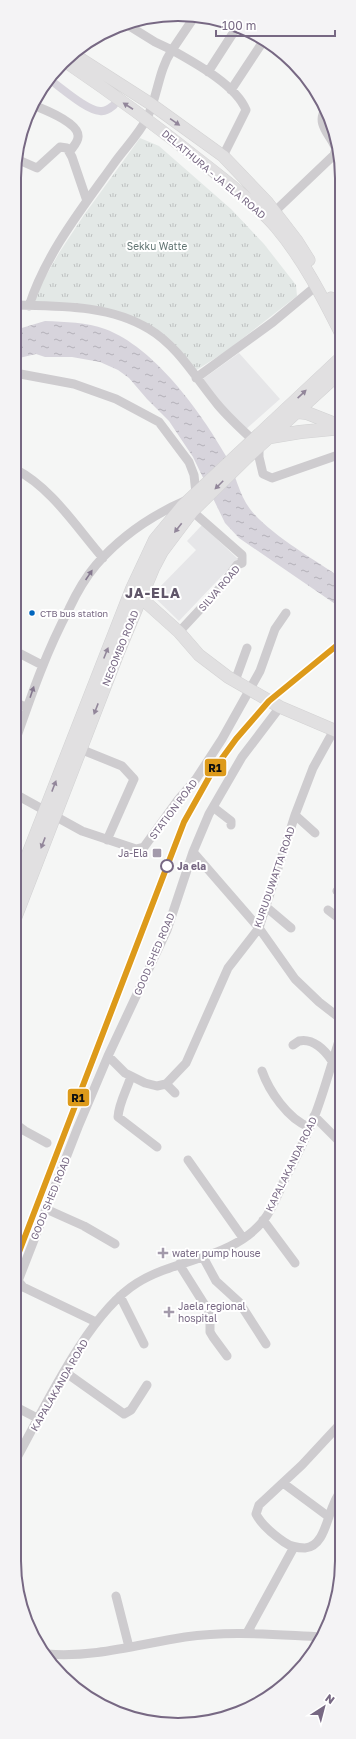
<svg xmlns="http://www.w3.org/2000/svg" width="356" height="1739" font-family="'Golos Text',sans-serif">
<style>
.built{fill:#e6e6e8}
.grass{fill:url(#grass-tufts)}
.water{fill:url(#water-ripples)}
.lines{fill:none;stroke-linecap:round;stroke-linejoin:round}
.canal{stroke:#d7d4dc;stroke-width:8}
.major-casing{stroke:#d3d2d3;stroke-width:13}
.highway-casing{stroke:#d2d2d3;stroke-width:14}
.minor{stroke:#cecccf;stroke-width:9}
.major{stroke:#e1e0e1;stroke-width:12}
.highway{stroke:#e1e0e1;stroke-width:13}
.rail{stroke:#c5c3c5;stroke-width:2.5;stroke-dasharray:6 3;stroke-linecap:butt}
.rail-1-casing{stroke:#fff;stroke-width:9}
.rail-1{stroke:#dd9a1a;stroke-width:6}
.oneway{fill:#92869a}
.oneway2{fill:#84778e}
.bus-dot{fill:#0065bd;stroke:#fff;stroke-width:1.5}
.poi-dot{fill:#a39aab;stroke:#fff;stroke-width:1.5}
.stop-dot{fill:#fff;stroke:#776883;stroke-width:2}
.labels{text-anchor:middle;stroke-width:4;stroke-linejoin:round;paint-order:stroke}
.bus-label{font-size:9px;fill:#776883;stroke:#fff;text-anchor:start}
.street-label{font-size:10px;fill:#776883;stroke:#fff}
.park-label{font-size:10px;fill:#637674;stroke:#fff}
.poi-label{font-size:10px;fill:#776883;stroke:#fff;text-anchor:start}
.stop-label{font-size:10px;font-weight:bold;fill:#776883;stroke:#fff;text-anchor:start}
.district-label{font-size:14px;font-weight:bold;letter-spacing:1px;fill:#605669;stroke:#fff}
.rim{fill:none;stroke:#776883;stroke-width:2}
.line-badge{stroke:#fff;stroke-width:1.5}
.pale-badge-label{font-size:11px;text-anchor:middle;font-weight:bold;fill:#111}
</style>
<defs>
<pattern id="grass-tufts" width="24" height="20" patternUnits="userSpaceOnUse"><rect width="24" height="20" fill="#e3e8e6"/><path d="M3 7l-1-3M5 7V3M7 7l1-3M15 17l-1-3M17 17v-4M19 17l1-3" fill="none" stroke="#bdc0c0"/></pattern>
<pattern id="water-ripples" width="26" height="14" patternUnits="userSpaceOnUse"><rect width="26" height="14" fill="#d7d4dc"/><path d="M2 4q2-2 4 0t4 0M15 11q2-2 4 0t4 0" fill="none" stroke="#b3b0b8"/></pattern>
</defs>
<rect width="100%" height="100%" fill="#f5f6f5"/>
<!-- built -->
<path class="built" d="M239,353L280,399L245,430L200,381Z
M202,525L238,559L179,621L152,595L196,550L187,541Z"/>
<!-- grass -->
<path class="grass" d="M140,138L159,146L231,209L264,244L296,285L297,296L225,352L195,371L135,320L36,304L35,295L59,253L84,215Z"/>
<!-- water -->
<path class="water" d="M45,321C65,322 87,322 105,329C154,347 201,412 226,456C235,472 239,495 250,509C269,534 315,560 341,578V608L239,538L225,523L193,457L169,421L147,399L129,378L118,370L100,362L72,357H45L36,354L15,359V330Z"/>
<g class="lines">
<!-- canal -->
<path class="canal" d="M50,80C62,88 86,110 100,111C106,112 110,108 114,105"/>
<!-- major casing -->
<g class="major-casing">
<path id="major" d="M73,54L151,104L223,156L267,202L297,241L309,260
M66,62C113,94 158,127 203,163C226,181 257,205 276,227C303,259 323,298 342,336
M331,298L342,316
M140,597L179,632L199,655L228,677L280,707L341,733"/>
</g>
<!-- highway casing -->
<g class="highway-casing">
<path id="highway" d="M292,411L307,413L340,426
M270,437L300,432L341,428
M15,888L132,589L155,540L183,506L341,358
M15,918L118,652L153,568L162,551L192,511L247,457L341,371"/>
</g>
<!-- minor -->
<path class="minor" d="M195,16L172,50C195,63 236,85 246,110L223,156
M208,72L237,27
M231,90L264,40
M38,107C48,111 80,124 78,137C78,142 73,147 70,151
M21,161L37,168L60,147L67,148L72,157L87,201
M271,215L334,155L336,149C330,134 315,124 326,108
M15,305C60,306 110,305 149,329C178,346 197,380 218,405C229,418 241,429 253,440
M29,306C46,253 83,207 115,162C125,148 139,134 147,118C158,96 158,71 172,50L155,42L126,24
M15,373L74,384L116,399L159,422L189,462L194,475L196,493
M196,378L273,322L315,287
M259,446V457L263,474L272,478L341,454
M15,469C52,488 76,527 103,558
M179,632L219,589L237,565L242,563V555L192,511
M15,651L42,665
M235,681L247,648
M15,702L27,708
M15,742C31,696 46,652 69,609C76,594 85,578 96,565C121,536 152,515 187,500
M80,749L122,766L134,779L107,840
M15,794L82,831L136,849L144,847L178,800L196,779L222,739L260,671L275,629L286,613
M213,807L231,821V825
M295,815L315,833
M193,852L259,928L295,979L319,1002L341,1019
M337,891L341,894
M265,906L291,928
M328,910L341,920
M293,1045L299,1041C313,1038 325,1050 332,1061
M108,1056L125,1073L145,1083L157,1086L166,1084L186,1063L228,968L259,928L295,815L313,768L334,730
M262,1071C269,1091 288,1119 309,1127
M131,1076C127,1090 119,1102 118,1117L157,1147
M166,1084L175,1093
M314,1116L341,1143
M14,1123L25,1131L47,1143
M188,1160L243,1238
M341,1166L339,1164L341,1160
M46,1209L84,1226L115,1244
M263,1220L295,1263
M203,1257L216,1281L239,1302L266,1344
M179,1264L206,1307L210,1316V1332L213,1337L227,1356
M120,1296L144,1344
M96,1322L23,1287L18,1281L78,1127L108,1056L167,930L193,852L209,814L242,757L280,707
M65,1372L124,1414L131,1410L147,1385
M14,1406L39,1419
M14,1463C43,1411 87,1314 137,1283C177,1258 232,1259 263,1221C272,1210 278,1194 284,1181C295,1160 306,1138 315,1115C325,1089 332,1061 341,1035
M283,1483L329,1517
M341,1491C327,1506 328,1546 305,1548C297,1548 291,1547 284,1542C274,1535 262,1526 256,1514L259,1505L302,1465L341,1423
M116,1596L129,1647
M247,1633L294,1547
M47,1654C94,1658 139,1644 185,1637C231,1630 277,1635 322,1637"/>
<!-- major -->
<use href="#major" class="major"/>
<!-- highway -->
<use href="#highway" class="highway"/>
<!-- rail -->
<path class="rail" d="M14,1259L94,1057"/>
<!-- rail-1 casing -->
<g class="rail-1-casing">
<path id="rail-1" d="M14,1265L184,822L212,772L236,739L269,701L341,642"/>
</g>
<!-- rail-1 -->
<use href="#rail-1" class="rail-1"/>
</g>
<!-- one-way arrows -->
<defs><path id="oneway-solid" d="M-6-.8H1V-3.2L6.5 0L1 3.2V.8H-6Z"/></defs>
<g class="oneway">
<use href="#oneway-solid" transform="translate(128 106) rotate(-147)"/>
<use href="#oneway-solid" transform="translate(175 122) rotate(35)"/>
<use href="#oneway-solid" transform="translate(302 394) rotate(-43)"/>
<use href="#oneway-solid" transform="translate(219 485) rotate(135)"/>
<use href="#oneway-solid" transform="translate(178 528) rotate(128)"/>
<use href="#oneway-solid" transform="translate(106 653) rotate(-68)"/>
<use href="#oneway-solid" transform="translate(96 709) rotate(111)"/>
<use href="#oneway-solid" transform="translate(54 786) rotate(-69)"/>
<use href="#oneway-solid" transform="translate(43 843) rotate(111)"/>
</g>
<g class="oneway2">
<use href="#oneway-solid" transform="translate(89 575) rotate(-56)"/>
<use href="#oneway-solid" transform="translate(32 692) rotate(-71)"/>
</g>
<!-- markers -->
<circle class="bus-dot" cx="32" cy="613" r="3.5"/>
<g class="poi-dot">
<rect x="152" y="848" width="10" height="10" rx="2"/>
<path d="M161 1247h4v4h4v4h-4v4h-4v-4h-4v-4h4z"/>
<path d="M167 1306h4v4h4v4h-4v4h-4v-4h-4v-4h4z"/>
</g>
<circle class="stop-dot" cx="167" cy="866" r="6"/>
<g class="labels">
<!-- bus labels -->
<g class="bus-label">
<text x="40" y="617">CTB bus station</text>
</g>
<!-- street labels -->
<g class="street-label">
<text transform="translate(214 174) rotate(40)" y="4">DELATHURA - JA ELA ROAD</text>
<text transform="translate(219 588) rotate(-49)" y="4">SILVA ROAD</text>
<text transform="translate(120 648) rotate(-68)" y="4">NEGOMBO ROAD</text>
<text transform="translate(173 809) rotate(-53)" y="4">STATION ROAD</text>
<text transform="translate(274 877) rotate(-71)" y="4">KURUDUWATTA ROAD</text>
<text transform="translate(154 954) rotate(-67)" y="4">GOOD SHED ROAD</text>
<text transform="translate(291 1164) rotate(-64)" y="4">KAPALAKANDA ROAD</text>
<text transform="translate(50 1198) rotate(-68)" y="4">GOOD SHED ROAD</text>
<text transform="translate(59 1385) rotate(-60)" y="4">KAPALAKANDA ROAD</text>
</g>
<!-- park labels -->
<g class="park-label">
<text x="157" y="250">Sekku Watte</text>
</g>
<!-- poi labels -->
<g class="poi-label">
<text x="148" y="857" text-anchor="end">Ja-Ela</text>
<text x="172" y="1257">water pump house</text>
<text x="178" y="1310">Jaela regional<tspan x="178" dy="12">hospital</tspan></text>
</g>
<!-- stop labels -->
<g class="stop-label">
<text x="177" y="870">Ja ela</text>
</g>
<!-- district labels -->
<g class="district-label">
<text x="153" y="598">JA-ELA</text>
</g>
</g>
<!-- crop -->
<path d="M0 0H356V1739H0ZM178 21H178A157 157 0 0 1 335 178V1561A157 157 0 0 1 178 1718H178A157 157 0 0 1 21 1561V178A157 157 0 0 1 178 21Z" fill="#f4f3f5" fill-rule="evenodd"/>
<path class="rim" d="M178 21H178A157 157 0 0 1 335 178V1561A157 157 0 0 1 178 1718H178A157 157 0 0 1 21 1561V178A157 157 0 0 1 178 21Z"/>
<g class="line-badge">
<rect x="204" y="758" width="23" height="19" rx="4" fill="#dd9a1a"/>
<rect x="67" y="1088" width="23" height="19" rx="4" fill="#dd9a1a"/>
</g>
<g class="pale-badge-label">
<text x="215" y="772">R1</text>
<text x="78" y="1102">R1</text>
</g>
<!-- north arrow -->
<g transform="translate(324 1707) rotate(36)" stroke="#ffffff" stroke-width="3" paint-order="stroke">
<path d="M0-3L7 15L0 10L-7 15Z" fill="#776883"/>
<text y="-6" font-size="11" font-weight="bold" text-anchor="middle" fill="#776883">N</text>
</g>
<!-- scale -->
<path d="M216 30v6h119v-6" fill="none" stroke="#776883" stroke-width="2"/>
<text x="222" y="30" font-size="12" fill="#776883" stroke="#ffffff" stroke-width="3" paint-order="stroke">100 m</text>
</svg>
